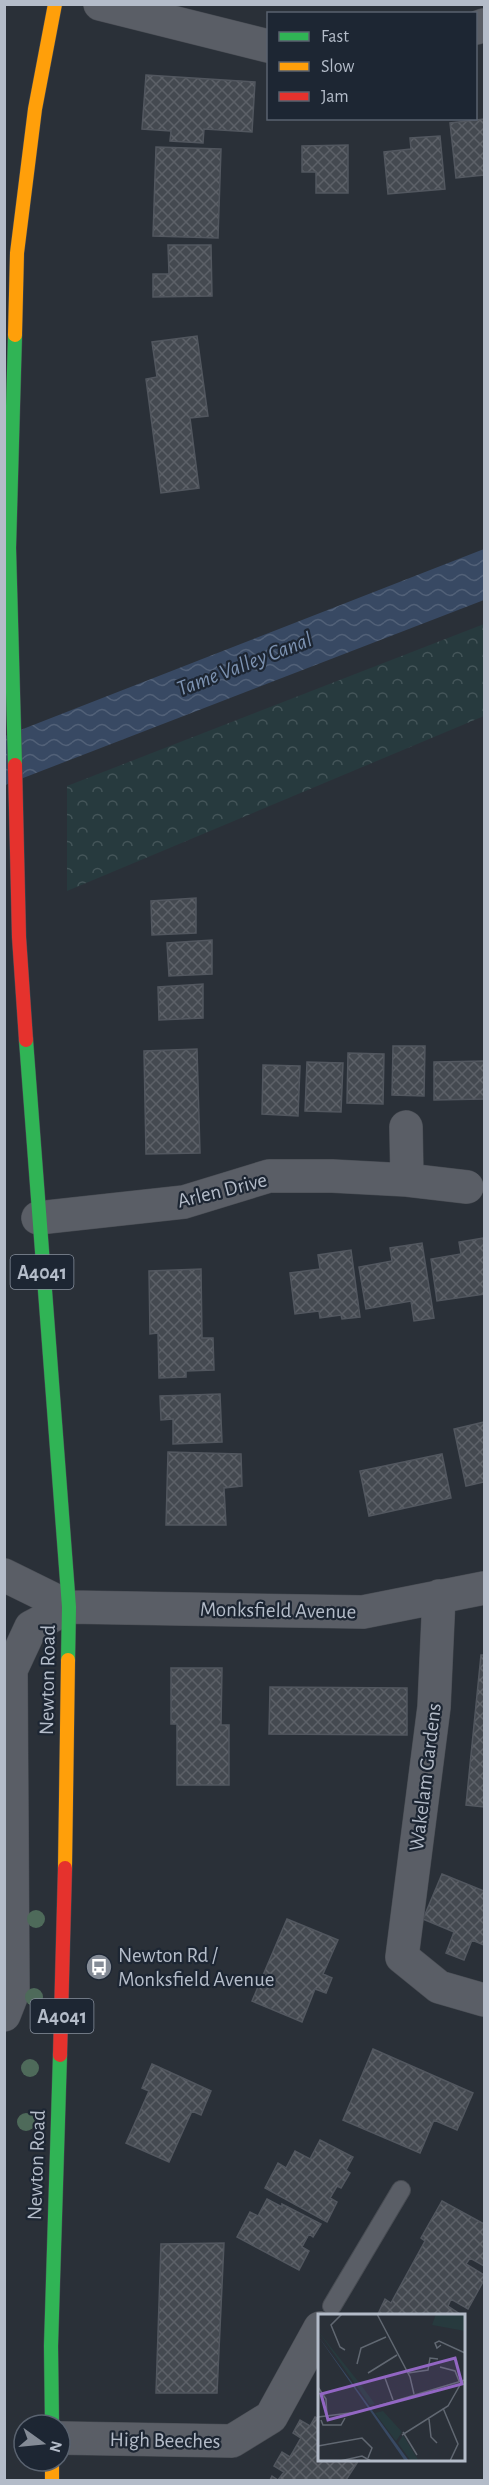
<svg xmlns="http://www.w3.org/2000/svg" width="489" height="2485" font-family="'Alegreya Sans',sans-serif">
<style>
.forest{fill:url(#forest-crowns)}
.water{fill:url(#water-waves)}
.building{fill:url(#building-cross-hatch);stroke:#52575f;stroke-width:1.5}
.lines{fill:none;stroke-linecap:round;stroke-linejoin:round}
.lane-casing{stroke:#484c53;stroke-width:20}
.street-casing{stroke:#484c53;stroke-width:34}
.fast-casing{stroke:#474c53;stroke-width:15}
.slow-casing{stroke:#474c53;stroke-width:15}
.jam-casing{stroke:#474c53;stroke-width:15}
.lane{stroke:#5a5e66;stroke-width:18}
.street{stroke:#5a5e66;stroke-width:33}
.fast{stroke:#30b455;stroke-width:14}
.slow{stroke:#ff9f0a;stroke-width:14}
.jam{stroke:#e5322d;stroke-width:14}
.tree{fill:#4e6a5a}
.labels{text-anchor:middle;stroke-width:4.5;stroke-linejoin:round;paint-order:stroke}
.shield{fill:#1d2633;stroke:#878f9c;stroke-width:1.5}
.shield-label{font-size:20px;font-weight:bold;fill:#b4bcc9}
.street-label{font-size:21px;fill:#b4bcc9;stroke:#1d2633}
.poi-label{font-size:21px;fill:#b4bcc9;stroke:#1d2633;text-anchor:start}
.water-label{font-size:22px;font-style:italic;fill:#7c92b1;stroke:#1d2633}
.inset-road{fill:none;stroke:#616872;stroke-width:1.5}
.view{fill:#9266c3;fill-opacity:0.15;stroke:#9266c3;stroke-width:3}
.inset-edge{fill:none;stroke:#b4bcc9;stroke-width:3}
</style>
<defs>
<pattern id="forest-crowns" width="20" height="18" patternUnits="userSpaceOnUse" patternTransform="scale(1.5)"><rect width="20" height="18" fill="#273a3e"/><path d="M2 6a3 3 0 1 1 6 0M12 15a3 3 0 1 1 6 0" fill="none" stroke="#445559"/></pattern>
<pattern id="water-waves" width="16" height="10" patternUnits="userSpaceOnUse" patternTransform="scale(1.5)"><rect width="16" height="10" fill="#384963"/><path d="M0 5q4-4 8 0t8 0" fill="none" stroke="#526178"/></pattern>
<pattern id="building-cross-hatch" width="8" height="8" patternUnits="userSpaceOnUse" patternTransform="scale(1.5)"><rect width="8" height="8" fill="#444950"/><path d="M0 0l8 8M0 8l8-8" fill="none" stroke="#5d6168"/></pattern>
</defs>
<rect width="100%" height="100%" fill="#2a3038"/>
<!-- forest -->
<path class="forest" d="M484,624V716L67,891V786Z"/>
<!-- water -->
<path class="water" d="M484,549V600L5,785V736Z"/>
<!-- building -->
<path class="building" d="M146,75L255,82L252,132L204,129L203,143L170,141L171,131L142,129Z
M484,119V175L456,178L450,123Z
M440,136L445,189L388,194L384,152L411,149L410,138Z
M348,145V193H316V172H302V146Z
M156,147L221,149L218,238L153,236Z
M168,245H211L212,296L153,297V274H169Z
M197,336L208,416L190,418L199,488L161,493L146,379L157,377L152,342Z
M196,898V933L152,935L151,901Z
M212,940V974L169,976L167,943Z
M203,984V1018L159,1020L158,987Z
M393,1046H425L424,1096L392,1095Z
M197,1049L200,1153L146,1154L144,1051Z
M348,1053L384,1054L383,1104L347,1103Z
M484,1061V1099L434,1100V1062Z
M307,1062L343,1063L341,1112L305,1111Z
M263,1065L300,1066L298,1116L262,1114Z
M484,1238V1294L437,1301L431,1259L461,1254L459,1242Z
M422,1243L434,1318L414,1321L411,1301L366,1309L359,1267L392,1261L390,1248Z
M351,1250L360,1317L342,1319L341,1315L320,1318L319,1311L295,1314L290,1273L320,1269L318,1255Z
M201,1269L202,1338H213L214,1370L186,1371V1377L159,1378L158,1333L150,1334L149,1271Z
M220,1394L222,1442L173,1444V1419L161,1420L160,1396Z
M484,1422V1482L466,1486L454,1429Z
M168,1452L241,1454L242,1486L224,1488L226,1525H166Z
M442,1454L451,1498L369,1516L360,1471Z
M481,1655H484V1807L466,1805Z
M171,1668H222L221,1725H229V1785H177V1724H171Z
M270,1687L407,1688V1735L269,1734Z
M442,1874L484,1891V1945L472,1940L464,1960L446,1953L454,1932L423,1919Z
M287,1919L338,1940L323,1974L332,1978L326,1993L315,1989L302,2022L252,2001Z
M373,2049L473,2093L457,2130L434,2120L420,2153L343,2120Z
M152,2064L211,2091L201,2115L192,2111L169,2162L126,2143L149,2091L142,2088Z
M320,2140L353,2157L346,2170L350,2173L341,2188L337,2186L330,2198L337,2202L327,2222L265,2188L278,2163L286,2168L295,2151L310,2159Z
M267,2199L282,2207V2204L321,2224L313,2237L309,2234L302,2247L309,2251L299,2270L237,2237L250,2212L258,2216Z
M442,2201L484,2224V2266L470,2258L466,2264L484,2275V2280L468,2309L451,2299L448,2306L463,2316H377L385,2299L391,2303L425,2241L421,2238Z
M224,2243L217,2393H156L161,2244Z
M315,2417L320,2420V2460H359L346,2480H270L272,2476L278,2480L284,2472L274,2466L282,2452L290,2457L301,2438L293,2433L300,2420L310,2426Z"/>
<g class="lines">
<!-- lane casing -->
<g class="lane-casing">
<path id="lane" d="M332,2306L401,2190"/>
</g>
<!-- street casing -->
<g class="street-casing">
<path id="street" d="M100,4L268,46
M476,28L484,25
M406,1127L407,1180
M38,1218L184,1202L269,1176H332L407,1180L467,1187
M4,1575L69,1607L363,1612L484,1588
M439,1596L434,1707L402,1957L439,1987L484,2000
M4,2015L13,1992L11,1670L31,1627L69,1607
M60,2438L232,2441L271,2417L320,2328"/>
</g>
<!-- fast casing -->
<g class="fast-casing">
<path id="fast" d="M15,765L9,548L15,335
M26,1040L69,1607L68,1660
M52,2425L51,2346L60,2055"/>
</g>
<!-- slow casing -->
<g class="slow-casing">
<path id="slow" d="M15,335L17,253L35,109L55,4
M65,1868L68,1660
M52,2461V2480"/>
</g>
<!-- jam casing -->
<g class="jam-casing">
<path id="jam" d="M15,765L19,937L26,1040
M60,2055L65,1868"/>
</g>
<!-- lane -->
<use href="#lane" class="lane"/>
<!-- street -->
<use href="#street" class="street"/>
<!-- fast -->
<use href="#fast" class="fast"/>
<!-- slow -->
<use href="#slow" class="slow"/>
<!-- jam -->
<use href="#jam" class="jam"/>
</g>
<!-- trees -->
<g class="tree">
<circle cx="36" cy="1919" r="9"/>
<circle cx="34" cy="1997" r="9"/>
<circle cx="30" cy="2068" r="9"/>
<circle cx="26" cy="2122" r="9"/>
</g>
<!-- icons -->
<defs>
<g id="bus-disc" transform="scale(1.35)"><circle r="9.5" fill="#848b96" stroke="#1d2633"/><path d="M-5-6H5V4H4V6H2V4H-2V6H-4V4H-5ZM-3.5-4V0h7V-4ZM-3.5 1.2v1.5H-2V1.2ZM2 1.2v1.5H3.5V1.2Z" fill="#fff"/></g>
</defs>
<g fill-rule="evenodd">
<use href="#bus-disc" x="99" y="1967"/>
</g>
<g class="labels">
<!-- shield labels -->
<g class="shield">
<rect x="10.5" y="1255" width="63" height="34" rx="4.5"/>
<rect x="30.5" y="1999" width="63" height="34" rx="4.5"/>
</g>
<g class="shield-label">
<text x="42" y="1279">A4041</text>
<text x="62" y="2023">A4041</text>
</g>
<!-- street labels -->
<g class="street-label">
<text transform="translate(222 1190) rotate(-14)" y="7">Arlen Drive</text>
<text transform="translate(278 1610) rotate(1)" y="7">Monksfield Avenue</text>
<text transform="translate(47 1680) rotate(-89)" y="7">Newton Road</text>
<text transform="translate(425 1777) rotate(-83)" y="7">Wakelam Gardens</text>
<text transform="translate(36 2165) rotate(-88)" y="7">Newton Road</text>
<text transform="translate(165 2440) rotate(1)" y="7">High Beeches</text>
</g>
<!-- poi labels -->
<g class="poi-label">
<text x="118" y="1962">Newton Rd /<tspan x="118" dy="24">Monksfield Avenue</tspan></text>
</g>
<!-- water labels -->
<g class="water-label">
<text transform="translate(244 663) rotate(-21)" y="8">Tame Valley Canal</text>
</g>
</g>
<!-- overview -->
<g transform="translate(318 2314)">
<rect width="147" height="147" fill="#2a3038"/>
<path d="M118,0H147V17L114,11ZM0,17L43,71L57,90L52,91ZM65,97L84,118L78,127L57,99ZM85,121L99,144L101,147H93L80,129Z" fill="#273a3e"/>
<path d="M0,22L91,147H87Z" fill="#384963"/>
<path class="inset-road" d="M24,0L13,11L22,33L27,36M59,0L92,63L96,80M123,31L119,34L117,29L121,27L147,39M39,50L43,34L68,23M122,53L137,57L141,67M50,59L79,41M90,59L110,56L112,44L120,45M67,64L75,86M0,73L8,85L9,103M125,94L140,130L132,147M0,103L40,98L147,66M111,105L113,123L119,129M3,106L5,111H23L27,104M85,118L99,141M84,121L130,92L142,71M0,132L44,124L54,134L50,144M22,147L44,142L53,147"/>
<path class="view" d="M137,44L144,70L10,106L3,80Z"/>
<rect width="147" height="147" class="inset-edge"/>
</g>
<!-- border -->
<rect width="489" height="2485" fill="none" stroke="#b4bcc9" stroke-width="12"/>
<!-- legend -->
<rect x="267" y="12" width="210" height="108" fill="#1d2633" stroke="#59626f" stroke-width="1.5"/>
<rect x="279" y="32" width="30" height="9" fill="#30b455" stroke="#59626f" stroke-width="1.5"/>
<text x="321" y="42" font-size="18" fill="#b4bcc9">Fast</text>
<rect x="279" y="62" width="30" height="9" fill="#ff9f0a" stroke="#59626f" stroke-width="1.5"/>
<text x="321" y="72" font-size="18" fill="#b4bcc9">Slow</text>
<rect x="279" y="92" width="30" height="9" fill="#e5322d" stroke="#59626f" stroke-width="1.5"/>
<text x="321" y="102" font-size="18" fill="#b4bcc9">Jam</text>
<!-- north arrow -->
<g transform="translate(42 2443) rotate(105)"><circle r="28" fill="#1d2633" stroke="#59626f" stroke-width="1.5"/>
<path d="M0-4.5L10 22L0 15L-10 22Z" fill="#848b96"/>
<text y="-9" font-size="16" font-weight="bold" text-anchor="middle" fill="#b4bcc9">N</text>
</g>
</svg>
